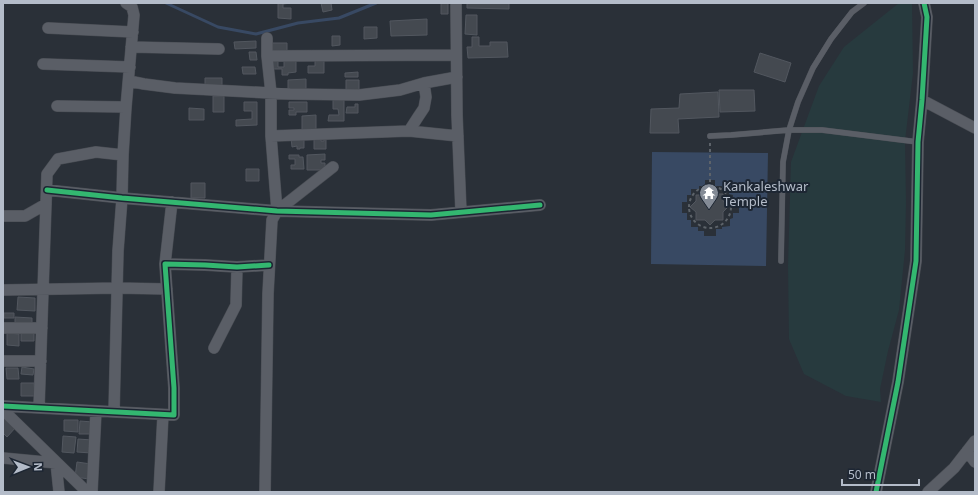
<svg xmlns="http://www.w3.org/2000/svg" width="978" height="495" font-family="'Noto Sans',sans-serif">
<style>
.green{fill:#273a3e}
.water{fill:#384963;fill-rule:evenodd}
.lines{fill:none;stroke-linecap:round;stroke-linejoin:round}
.stream{stroke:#384963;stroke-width:3}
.building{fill:#444950;stroke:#52575f}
.lane-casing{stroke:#484c53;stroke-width:6}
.street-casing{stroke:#484c53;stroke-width:12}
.path{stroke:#5d636a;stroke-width:2;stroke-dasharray:3 3;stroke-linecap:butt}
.lane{stroke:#5a5e66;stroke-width:5.5}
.street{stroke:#5a5e66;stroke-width:11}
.cycleway-casing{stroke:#1d2633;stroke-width:8}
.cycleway{stroke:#33b770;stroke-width:5}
.labels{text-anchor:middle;stroke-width:4;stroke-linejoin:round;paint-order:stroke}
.poi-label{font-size:13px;fill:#b4bcc9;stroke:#1d2633;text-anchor:start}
</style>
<rect width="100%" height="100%" fill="#2a3038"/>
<!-- green -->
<path class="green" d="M899,3H912L913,73L905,141L906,203L905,250L899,310L888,351L880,389L881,402L846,396L804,374L789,339L788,266L791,162L819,86L844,47Z"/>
<!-- water -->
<path class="water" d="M652,152L768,153L766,266L651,264ZM705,180H715V186H722V188H729V194L733,195V201L739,202V213H733V218L730,219V226L722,227V229H716V236H704V231H698V227H691V220H687V213H682V202H687V195H691V189H699V186H705Z"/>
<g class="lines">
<!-- stream -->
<path class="stream" d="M166,3L218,27L256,34L298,23L339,18L376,3"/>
</g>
<!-- building -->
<path class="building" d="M278,3H291L283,4V8H291V19L278,18Z
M321,3H331L332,10L323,12Z
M441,3H448V14H441Z
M467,3H509V9L467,8Z
M466,15H477V35L465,34Z
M427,19V35L391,36L390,21Z
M364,27H377V38L364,39Z
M332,36H340V45L332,46Z
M472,37H479V46H490V42H507L508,57L468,58L467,47H472Z
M256,41V48L235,49L234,42Z
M269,43H287V52H269Z
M249,52H256L257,60H250Z
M760,53L791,63L785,82L754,72Z
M315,58H324V73H308V66H315Z
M278,60V67H284V60H296V72L288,73V75H282V69H268V61Z
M242,67H255L256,74H243Z
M358,72V77H345V73Z
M205,78H222V87L205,86Z
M306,79V92H288V80Z
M346,80H359V90L346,91Z
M719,90H754L755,111L720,112Z
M718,92L719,117L678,119L679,133H650L651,109L679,108L680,94Z
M213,96H224V112H213Z
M333,100H344V121H328L329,115H339L338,109H333Z
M244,102H257V125L236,126V120L252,119V111H244Z
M289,102H307V112H296V115H289V110H294V108H289Z
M355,104H358V113H346L347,107H355Z
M189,108L204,109V120H189Z
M316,115V130L302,131V116Z
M314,136H321V141H324V138H326V149H314Z
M291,137H304V148H300V149H297V146L292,147Z
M325,154V160H321V163H325V170H307V155Z
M289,155H299V157H303L304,169H291V165H295V159H289Z
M246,169H259V181H246Z
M191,183H205V198H191Z
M707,191H713V194H723V201L728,207L723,212V220H715L710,225L705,220H696V212L690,207L696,201V195H707Z
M18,297L35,298V311L17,310Z
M4,313H14V318H4Z
M15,317L32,318V327L15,326Z
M21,332H34V341H21Z
M7,333L19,334V346L7,345Z
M22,367L34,369L33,375L21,374Z
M6,368H18L19,379H7Z
M21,383H34L35,396H21Z
M3,415L16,427L7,437L3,433Z
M64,420H78V432L64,431Z
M80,421L93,422V434H79Z
M63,436L76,437L74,453L62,452Z
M78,439L92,440L91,453L77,452Z
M77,462L91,464L89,479L75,477Z"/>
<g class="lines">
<!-- lane casing -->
<g class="lane-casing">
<path id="lane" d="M710,136L731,135L789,130H822L918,142
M781,261L783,162L789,130L798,102L813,68L831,39L852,12L864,3"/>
</g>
<!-- street casing -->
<g class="street-casing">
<path id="street" d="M456,3L457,115L461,212
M48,28L133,32
M267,38V56L271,93V136L277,211
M131,47L219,49
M267,56L456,55
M43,64L130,67
M129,81L144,84L175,88L290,94L359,95L400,90L424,83L457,77
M922,100L975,128
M57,106L126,107
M409,131L458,136
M271,136L409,131L418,117L424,108L426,97L424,83
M47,190L122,198L277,211L431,215L540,205
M3,216H25L46,204
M165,264L172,202
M3,290L117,288L167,289
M3,328H42
M214,348L236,305L237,267
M3,361H41
M3,406L174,415V388L165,264L205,265L237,267L269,265
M39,408L47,174L58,159L96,152L123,155
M3,410L87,492
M114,412L118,251L122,198L123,155L126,107L134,15L132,7L126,3
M967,451L975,462
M3,458L56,463L59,492
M92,492L96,411
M159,492L163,415
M265,492L268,294L272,220L277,211L333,167
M876,492L898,382L916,261L918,142L922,100L927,17L924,3
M928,492L954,468L975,441"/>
</g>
<!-- path -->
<path class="path" d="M710,143V186
M689 207a21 21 0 1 1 42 0a21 21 0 1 1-42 0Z"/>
<!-- lane -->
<use href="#lane" class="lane"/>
<!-- street -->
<use href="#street" class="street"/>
<!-- cycleway casing -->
<g class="cycleway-casing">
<path id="cycleway" d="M47,190L122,198L277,211L431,215L540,205
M3,406L174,415V388L165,264L205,265L237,267L269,265
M876,492L898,382L916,261L918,142L922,100L927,17L924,3"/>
</g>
<!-- cycleway -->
<use href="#cycleway" class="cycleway"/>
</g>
<!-- icons -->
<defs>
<g id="temple-pin" transform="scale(1)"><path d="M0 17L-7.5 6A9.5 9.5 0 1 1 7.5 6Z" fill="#848b96" stroke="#1d2633"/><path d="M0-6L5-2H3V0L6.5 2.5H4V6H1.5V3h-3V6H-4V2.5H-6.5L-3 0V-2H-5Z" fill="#fff"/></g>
</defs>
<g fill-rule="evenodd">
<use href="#temple-pin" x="709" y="193"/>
</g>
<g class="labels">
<!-- poi labels -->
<g class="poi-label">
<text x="723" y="191">Kankaleshwar<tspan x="723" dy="15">Temple</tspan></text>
</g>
</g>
<!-- border -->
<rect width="978" height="495" fill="none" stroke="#b4bcc9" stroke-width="8"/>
<!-- north arrow -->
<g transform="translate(28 467) rotate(89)" stroke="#1d2633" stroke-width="3" paint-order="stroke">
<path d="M0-3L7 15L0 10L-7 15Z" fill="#b4bcc9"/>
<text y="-6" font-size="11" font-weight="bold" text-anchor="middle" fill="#b4bcc9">N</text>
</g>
<!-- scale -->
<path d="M842 479v6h77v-6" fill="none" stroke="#b4bcc9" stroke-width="2"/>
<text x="848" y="479" font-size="12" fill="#b4bcc9" stroke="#1d2633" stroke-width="3" paint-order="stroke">50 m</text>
</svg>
